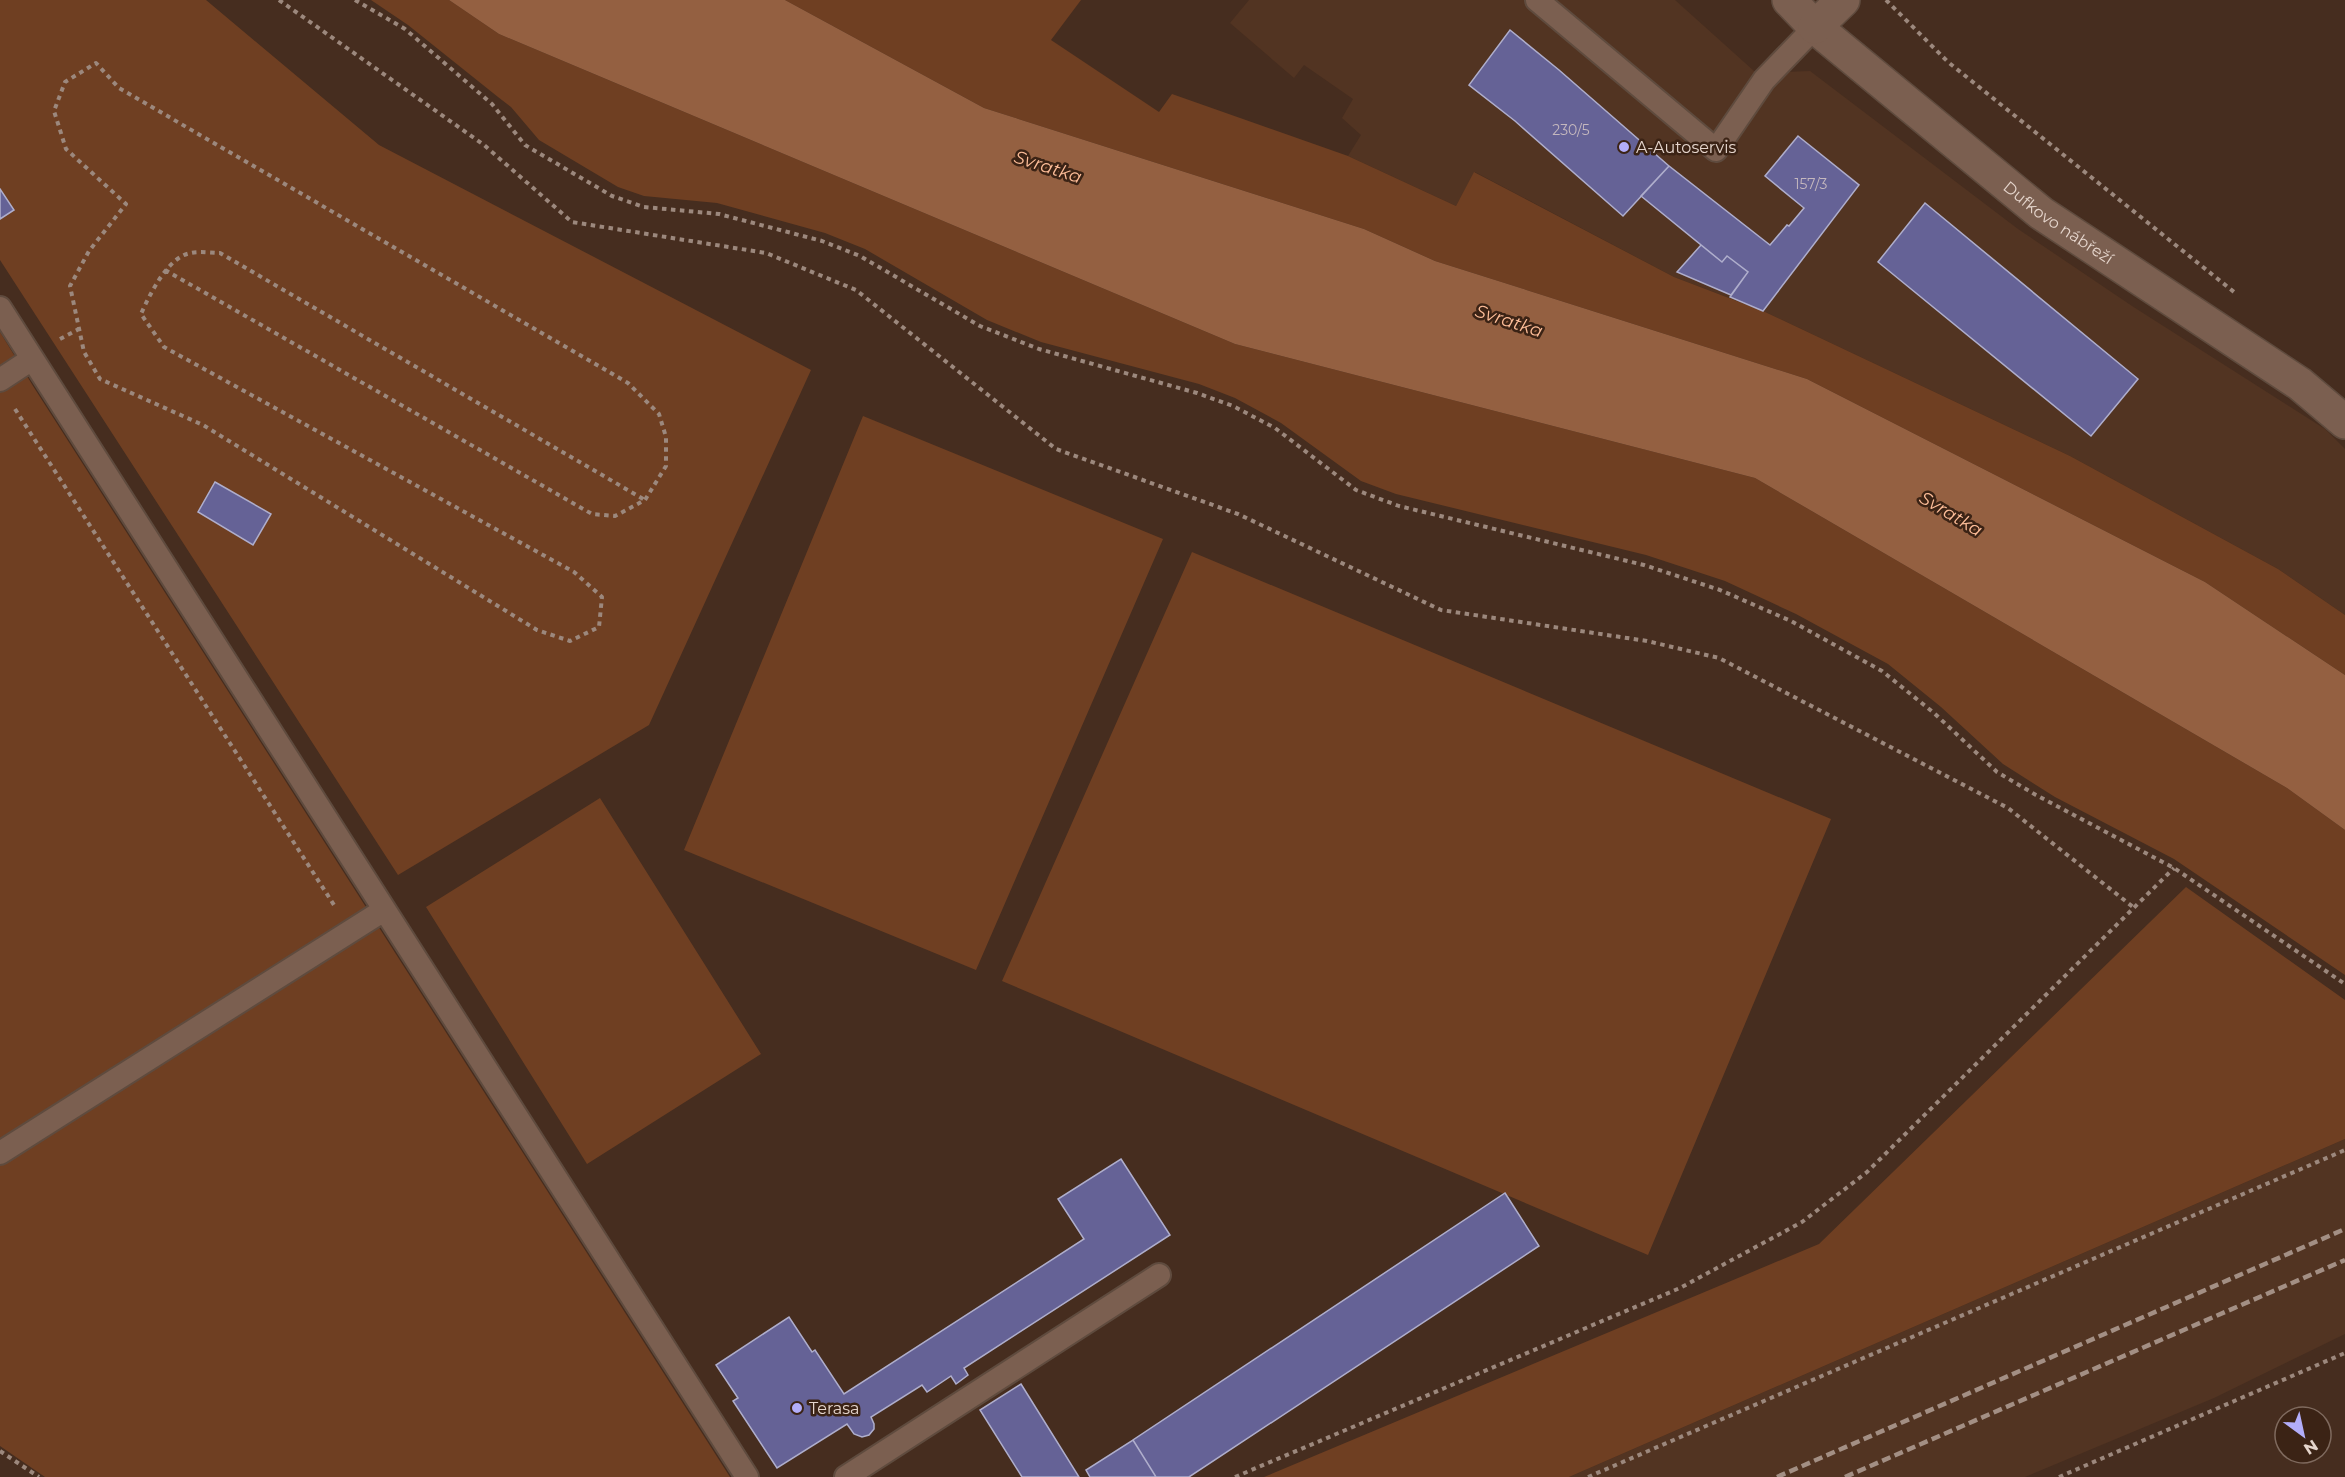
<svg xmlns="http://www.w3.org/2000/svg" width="2345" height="1477" font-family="Montserrat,sans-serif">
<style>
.built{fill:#523422}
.green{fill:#6f3f22}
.water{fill:#946041}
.building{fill:#656296;stroke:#afaecc;stroke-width:1.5}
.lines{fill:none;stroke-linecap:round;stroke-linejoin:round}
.lane-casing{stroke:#5f4b3e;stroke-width:26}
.street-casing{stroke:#5f4b3e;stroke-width:36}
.path{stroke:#9c887d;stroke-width:4;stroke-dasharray:4.5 4.5;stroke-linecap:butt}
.lane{stroke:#7b5f50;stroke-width:22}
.street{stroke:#7b5f50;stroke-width:33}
.rail{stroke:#a38f84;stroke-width:4.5;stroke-dasharray:9 4.5;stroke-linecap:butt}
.poi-dot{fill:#b2adf9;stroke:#3b2315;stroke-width:2}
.labels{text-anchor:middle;stroke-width:5;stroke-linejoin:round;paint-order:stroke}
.number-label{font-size:14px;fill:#c5b8be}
.poi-label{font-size:16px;fill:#e5d5cc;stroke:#3b2315;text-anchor:start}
.street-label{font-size:16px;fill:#e5d5cc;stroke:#3b2315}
.water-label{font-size:18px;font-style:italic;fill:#fdbd98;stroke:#3b2315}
</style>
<rect width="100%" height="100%" fill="#462d1f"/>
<!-- built -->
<path class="built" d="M1249,0H1675L1764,80L1785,72L1810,71L2018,229L2132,306L2325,429L2345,449V615L2278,569L2070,456L1763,311L1674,277L1475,172L1456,206L1348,156L1361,135L1342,118L1353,99L1304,65L1294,78L1230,23Z
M2345,1139V1334L2214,1398L2025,1477H1569Z"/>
<!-- green -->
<path class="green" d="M0,0H206L379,145L811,370L649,725L398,875L0,260Z
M371,0H449L499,34L1235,344L1755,478L2287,788L2345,830V975L2174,859L2055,797L2003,764L1941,707L1888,664L1796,614L1725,581L1646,555L1396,494L1361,481L1281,423L1235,398L1199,384L1041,342L987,320L865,249L825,233L717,203L644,196L618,187L539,140L511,107L498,97L408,25Z
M785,0H1081L1051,40L1159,112L1172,94L1348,156L1456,206L1474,172L1674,277L1763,311L2070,456L2278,569L2345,615V675L2205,582L1807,379L1435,261L1364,229L984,108Z
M0,332L33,386L730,1477H45L0,1446Z
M863,416L1163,539L976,970L684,850Z
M1192,552L1831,819L1648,1255L1002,981Z
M600,798L761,1054L587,1164L426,907Z
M2186,887L2345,1000V1139L1569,1477H1264L1819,1244Z"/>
<!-- water -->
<path class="water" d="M449,0H785L984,108L1364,229L1435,261L1807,379L2205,582L2345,675V830L2287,788L1755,478L1235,344L499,34Z"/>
<!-- building -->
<path class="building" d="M1510,30L1559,70L1669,166L1623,216L1515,121L1469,85Z
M1798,136L1859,185L1763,311L1730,297L1748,272L1727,256L1722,262L1641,196L1669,166L1770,245L1787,225L1789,226L1804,208L1765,176Z
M0,189L14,210L0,219Z
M1925,203L2138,379L2091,436L1878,262Z
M1701,245L1722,262L1727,256L1748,272L1731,295L1677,272Z
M215,482L271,514L253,545L198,512Z
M1121,1159L1170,1235L964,1368L968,1375L956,1384L951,1376L927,1392L922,1385L871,1417L874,1424V1429L869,1435L862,1437L854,1434L847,1424L777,1468L733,1401L738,1398L716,1365L789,1317L812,1352L815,1350L844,1394L1084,1239L1058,1199Z
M1505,1193L1539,1246L1189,1477H1156L1133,1440Z
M1021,1384L1079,1477H1022L980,1410Z
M1133,1440L1156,1477H1090L1086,1470Z"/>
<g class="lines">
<!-- lane casing -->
<g class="lane-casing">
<path id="lane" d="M1537,0L1716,150L1764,80L1815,27
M0,308L747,1477
M0,380L32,359
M0,1153L384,910
M846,1477L1159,1275"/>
</g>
<!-- street casing -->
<g class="street-casing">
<g id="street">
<path id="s1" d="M1789,0L1815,27L2041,213L2300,384L2345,422"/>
<path d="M1815,27L1843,0"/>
</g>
</g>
<!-- path -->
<path class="path" d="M279,0L484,145L572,222L766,253L856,290L1056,449L1238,514L1441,610L1647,641L1719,658L2008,808L2133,907
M355,0L405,29L492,104L525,145L612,196L644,207L719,214L822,241L860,256L980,326L1039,349L1197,393L1233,406L1275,428L1356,490L1399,506L1644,565L1720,590L1791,621L1882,671L1934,713L1997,772L2036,795L2174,868L2345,984
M1886,0L1948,62L2234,292
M165,270L592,514L615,516L645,500L666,466V437L659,414L628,383L119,88L96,63L65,82L54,111L66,149L126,204L89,251L70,286L84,352L100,379L203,425L537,630L570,641L599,627L602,597L574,572L164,347L141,314C149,296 168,256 191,253C200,251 211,253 220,253L645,500
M60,339L79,329
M15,409L334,905
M0,1451L39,1477
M1235,1477L1680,1288L1802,1222L1867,1172L2174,868
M1588,1477L2345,1150
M2059,1477L2345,1353"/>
<!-- lane -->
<use href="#lane" class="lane"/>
<!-- street -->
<use href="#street" class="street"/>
<!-- rail -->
<path class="rail" d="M1777,1477L2345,1229
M1845,1477L2345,1260"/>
</g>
<!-- markers -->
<g class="poi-dot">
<circle cx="1624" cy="147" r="6"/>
<circle cx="797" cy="1408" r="6"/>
</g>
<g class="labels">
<!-- number labels -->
<g class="number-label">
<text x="1571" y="135">230/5</text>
<text x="1811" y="189">157/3</text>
</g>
<!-- poi labels -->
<g class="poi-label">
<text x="1636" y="153">A-Autoservis</text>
<text x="809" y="1414">Terasa</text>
</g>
<!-- street labels -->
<g class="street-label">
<text dy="6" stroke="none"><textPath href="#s1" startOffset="350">Dufkovo nábřeží</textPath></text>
</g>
<!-- water labels -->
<g class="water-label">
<text transform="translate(1048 167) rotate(18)" y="6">Svratka</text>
<text transform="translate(1509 321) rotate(18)" y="6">Svratka</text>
<text transform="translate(1951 514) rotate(31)" y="6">Svratka</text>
</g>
</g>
<!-- north arrow -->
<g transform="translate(2303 1435) rotate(147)"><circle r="28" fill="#3b2315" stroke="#7f6a5e" stroke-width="1.5"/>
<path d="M0-4.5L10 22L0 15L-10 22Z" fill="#b2adf9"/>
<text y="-9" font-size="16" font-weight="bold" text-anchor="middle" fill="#e5d5cc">N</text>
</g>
</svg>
